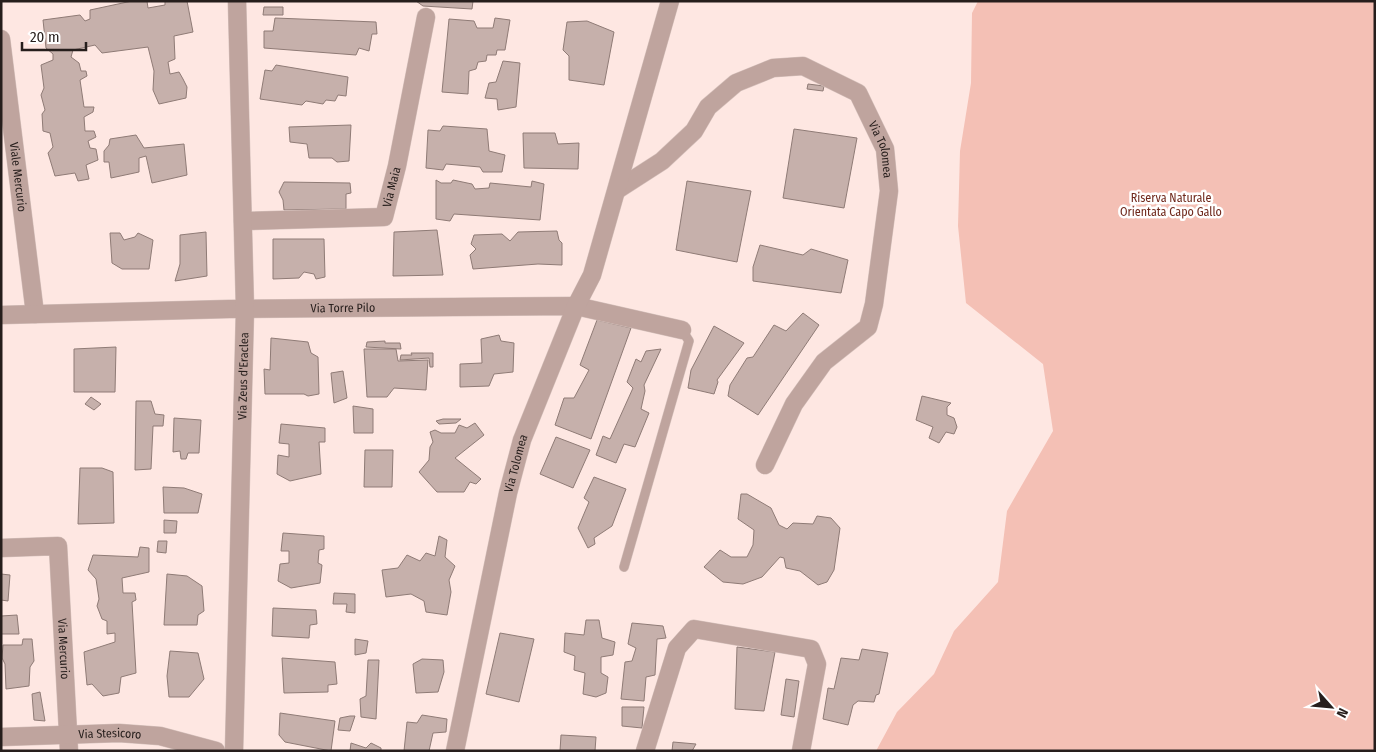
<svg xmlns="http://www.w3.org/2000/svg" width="1376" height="752" font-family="'Fira Sans Condensed',sans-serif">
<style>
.green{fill:#f4c0b5}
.building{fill:#c6b0ab;stroke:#8f7b76}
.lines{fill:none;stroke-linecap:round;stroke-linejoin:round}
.lane-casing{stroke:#d7c3be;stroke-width:10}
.street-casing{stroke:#d7c3be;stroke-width:19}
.lane{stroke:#bfa49e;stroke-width:9}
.street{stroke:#bfa49e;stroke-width:18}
.labels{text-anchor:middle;stroke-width:5;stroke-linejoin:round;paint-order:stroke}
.street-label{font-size:12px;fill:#261e1c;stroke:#fff}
.park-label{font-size:12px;fill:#6f281b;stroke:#fff}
</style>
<rect width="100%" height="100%" fill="#fee7e2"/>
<!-- green -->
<path class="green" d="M978,1H1375V751H876L897,712L934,674L954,631L998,582L1007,511L1053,431L1043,364L966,303L958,226L960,151L971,83L972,13Z"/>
<!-- building -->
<path class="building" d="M132,1H147L148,8L165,5V1H187L193,32L174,36L175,59L168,62L170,74L179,72L183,79L187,87L186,98L159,104L153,90L154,71L148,47L102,53L95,45L73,50L71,57L79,63L81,71H86L87,76L80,80L84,107H94L93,112L84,117L85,131H94L96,137L88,141L90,148L96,149L98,160L86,165L89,179L78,181L75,173L55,176L48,153L53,147L50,133L43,131L42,114L45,110L41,95L44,88L41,65L53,60V54L46,48L43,20L80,15L85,21L90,19V10Z
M416,1H473L472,9L423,6Z
M264,7H283V15H263Z
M275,18L376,22L377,34H372L369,51L359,48L356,55L264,48V31H273Z
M495,18L510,20L505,50H497L496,55H487L486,61L478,62L476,69L469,71L468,94L442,92L449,19L474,21L477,28H493Z
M587,21L614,32L604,85L569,80V56L563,50L567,22Z
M503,61L520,63L516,107L498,110L497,99L485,98L489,83L496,82Z
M276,65L348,77L346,96L338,95L335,101L326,100L323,104L306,101L302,105L260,99L265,70L272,71Z
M808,84L824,86L823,91L807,89Z
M351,125L349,161L337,162L332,158H309L307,144L290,142L289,127Z
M443,126L487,129L489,151L505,155L502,172H483L480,167L446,164L443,170L426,168L428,130L440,131Z
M794,129L857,138L844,208L783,198Z
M523,133H555L558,144L579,143L578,169L524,168Z
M136,135L144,148L184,144L187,175L152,183L146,156L139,158V172L111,178L109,162H104V151L109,145L110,139Z
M436,180L441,183H451L453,180L472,184L475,189L489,188L490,183L531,187L532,181L544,184L540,220L454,214L450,221L436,219Z
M687,181L751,191L737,262L676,250Z
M284,182L350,183L351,193L346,194V209L284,210L283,200L279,192Z
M437,230L443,275L393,276L394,232Z
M557,231L559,240L562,243V265L538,264L473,269L470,255L476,249L471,244L474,235L502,234L510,241L518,232Z
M206,232L207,276L175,281L180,264V235Z
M110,233H120L124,240L135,237L138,233L153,240L149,269H122L112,263Z
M273,239H324L325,277L316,279L314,274L304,272L299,278L273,279Z
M760,245L803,255L811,249L848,260L841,293L753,281V267Z
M803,313L819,325L758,415L728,396L730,385L747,358L753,357L774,325L786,331Z
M597,320L631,328L591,439L555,425L564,398H574L589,370L580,365Z
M714,326L744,343L717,380L718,382L714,394L688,388L691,370Z
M499,335L501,341L514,343L513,372L494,374L489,386L460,387V364L482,363L481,339Z
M271,338L308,342L311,353L318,357L319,394L308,396L304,394H265L264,369L270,370Z
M385,341V343H400L401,349L366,347L367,342Z
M116,347L115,392H74V349Z
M364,349H396L398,361L428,360L426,390L394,388L387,397H367Z
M661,349L644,385L645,391L641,409L649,413L635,447L624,444L616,463L596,455L603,436L610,439L633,388L627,382L636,359L641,362L646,351Z
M411,353H433V367H430L429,358L400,360L401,355H412Z
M343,371L347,398L334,403L331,373Z
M922,396L951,403L947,407V415L954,418L957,427L954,434L946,432L939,443L929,438L933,427L916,420Z
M91,397L101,404L94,410L85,404Z
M136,401H151L155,414L164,415L163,426H153L151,469L135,470Z
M353,406L373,409V433H354Z
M174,418L201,420L199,453H188L186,459H181L180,451L173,452Z
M443,419H461L456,423L439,424L436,421Z
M475,423L484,435L455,458L481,479L476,484L470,482L464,492H437L419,472L429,460L430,447L433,442L430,432L435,430L441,433H455L459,425L467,428Z
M281,424L325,428V442H319L321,474L290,481L277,474L278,455L289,457V444L279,443Z
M556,437L590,450L573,488L540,474Z
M365,450H393L392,487H364Z
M80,468H102L113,472L114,523L78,524Z
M594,477L626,489L612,526L594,538L595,544L588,548L578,528L589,502L584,498Z
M163,487L184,488L202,494L198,513H164Z
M741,494H747L771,508L779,525L787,529L793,523L813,524L817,516L831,518L840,528L834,570L827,582L818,585L800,571L786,568L784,558L780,557L762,577L743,584L723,582L704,567L720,550L731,557H747L753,545L754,530L738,519Z
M164,520L177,521L176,533H164Z
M283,533L324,536V549L319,550L318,563L322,565L320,583L291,588L278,581L280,564L289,563V551H281Z
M439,536L447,540L445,557L455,566L449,580L451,592L447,615L426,612L424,601L411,594L386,597L382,570L398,568L407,555L420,561L426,553L435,556Z
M158,541H167L166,553L157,552Z
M140,547L149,548V572L122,578L123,593H135L136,600L132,602L136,673L121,677L119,693L103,696L92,684L87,685L84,652L115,642V633L107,634V621L102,619L97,606L99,599L96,579L88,570L93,555L138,557Z
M1,574L10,575L8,601L1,600Z
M167,574L187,576L202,586L204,611L198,615L197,625H164Z
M334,593L355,594V613L346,612L347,604H333Z
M273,608L316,610L317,624L310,625L309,638L272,636Z
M17,615L19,634H1V616Z
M586,620H599L602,638L615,642L613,655L601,657V673L608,677L606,693L596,697L583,694L585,673L574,670L575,656L564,652L565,633L584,635Z
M632,623L663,626L666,638L657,639L655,675L646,677L644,701L621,699L625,662L632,661L636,648L628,644Z
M500,633L534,639L519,702L486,694Z
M23,639H32L34,661L30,667L29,686L6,689L5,664L2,658L3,645H22Z
M355,639L368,641L366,653L355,655Z
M737,647L775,652L764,711L735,709Z
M862,649L888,653L879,694L876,695L874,702L858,701L853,705L848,725L823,719L828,688L834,689L841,658L859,660Z
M170,651L198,653L204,679L189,697H169L167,676Z
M282,658L335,662L337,684L328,685V692L284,693Z
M422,659L443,660L444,672L438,692L416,693L413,664Z
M368,660H379L376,719L361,717L360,699L366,696Z
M786,679L799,681L794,717L781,715Z
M40,692L45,721L34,720L32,694Z
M622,707H644L642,728L622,726Z
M280,713L335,721L331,751L285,742L279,735Z
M422,715L447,719L446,732L433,733L429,751H404L407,722L417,723Z
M350,716H355L350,731L338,730L340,718Z
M561,735L596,737L595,751H560Z
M673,742L696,744L692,751H672Z
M351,743L366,748L371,743L381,748V751H350Z"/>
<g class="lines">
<!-- lane casing -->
<g class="lane-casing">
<path id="lane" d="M624,567L689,341L682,330"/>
</g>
<!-- street casing -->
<g class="street-casing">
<g id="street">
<path id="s1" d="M1,39L35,314"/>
<path id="s2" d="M617,190L662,161L694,131L708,107L736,83L773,68L803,66L858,93L885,149L889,191L874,304L868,327L824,362L794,404L765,465"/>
<path id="s3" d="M243,221L384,217L397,166L426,17"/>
<path id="s4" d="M1,315L229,309L576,306L682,330"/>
<path id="s5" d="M1,548L58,546L69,751"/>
<path id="s6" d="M1,737L119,733L160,736L216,751"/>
<path id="s7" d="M234,751L245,309L237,1"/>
<path id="s8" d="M455,751L508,493L522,440L576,306L592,275L670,1"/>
<path d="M645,751L677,648L694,629L811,649L817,664L801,751"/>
</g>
</g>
<!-- lane -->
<use href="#lane" class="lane"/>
<!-- street -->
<use href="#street" class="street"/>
</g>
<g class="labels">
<!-- street labels -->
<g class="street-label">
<text dy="4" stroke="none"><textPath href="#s2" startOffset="355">Via Tolomea</textPath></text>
<text dy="4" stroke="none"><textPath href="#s1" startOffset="139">Viale Mercurio</textPath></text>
<text dy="4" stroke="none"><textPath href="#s3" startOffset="172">Via Maia</textPath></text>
<text dy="4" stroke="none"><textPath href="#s4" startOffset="342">Via Torre Pilo</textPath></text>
<text dy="4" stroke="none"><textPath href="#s7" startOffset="375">Via Zeus d'Eraclea</textPath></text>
<text dy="4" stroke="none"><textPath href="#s8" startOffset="294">Via Tolomea</textPath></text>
<text dy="4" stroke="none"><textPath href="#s5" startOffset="160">Via Mercurio</textPath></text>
<text dy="4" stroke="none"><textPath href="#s6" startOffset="109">Via Stesicoro</textPath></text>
</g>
<!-- park labels -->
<g class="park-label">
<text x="1171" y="202">Riserva Naturale<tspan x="1171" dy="14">Orientata Capo Gallo</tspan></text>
</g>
</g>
<!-- border -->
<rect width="1376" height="752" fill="none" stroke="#261e1c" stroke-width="5"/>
<!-- north arrow -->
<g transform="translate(1331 707) rotate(117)" stroke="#ffffff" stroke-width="4" paint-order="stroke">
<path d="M0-4L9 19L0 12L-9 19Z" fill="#261e1c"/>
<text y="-8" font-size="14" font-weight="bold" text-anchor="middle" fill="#261e1c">N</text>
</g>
<!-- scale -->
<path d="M22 42v8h64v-8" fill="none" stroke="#261e1c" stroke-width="2.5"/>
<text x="30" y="42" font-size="15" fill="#261e1c" stroke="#ffffff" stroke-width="4" paint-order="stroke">20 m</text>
</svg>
